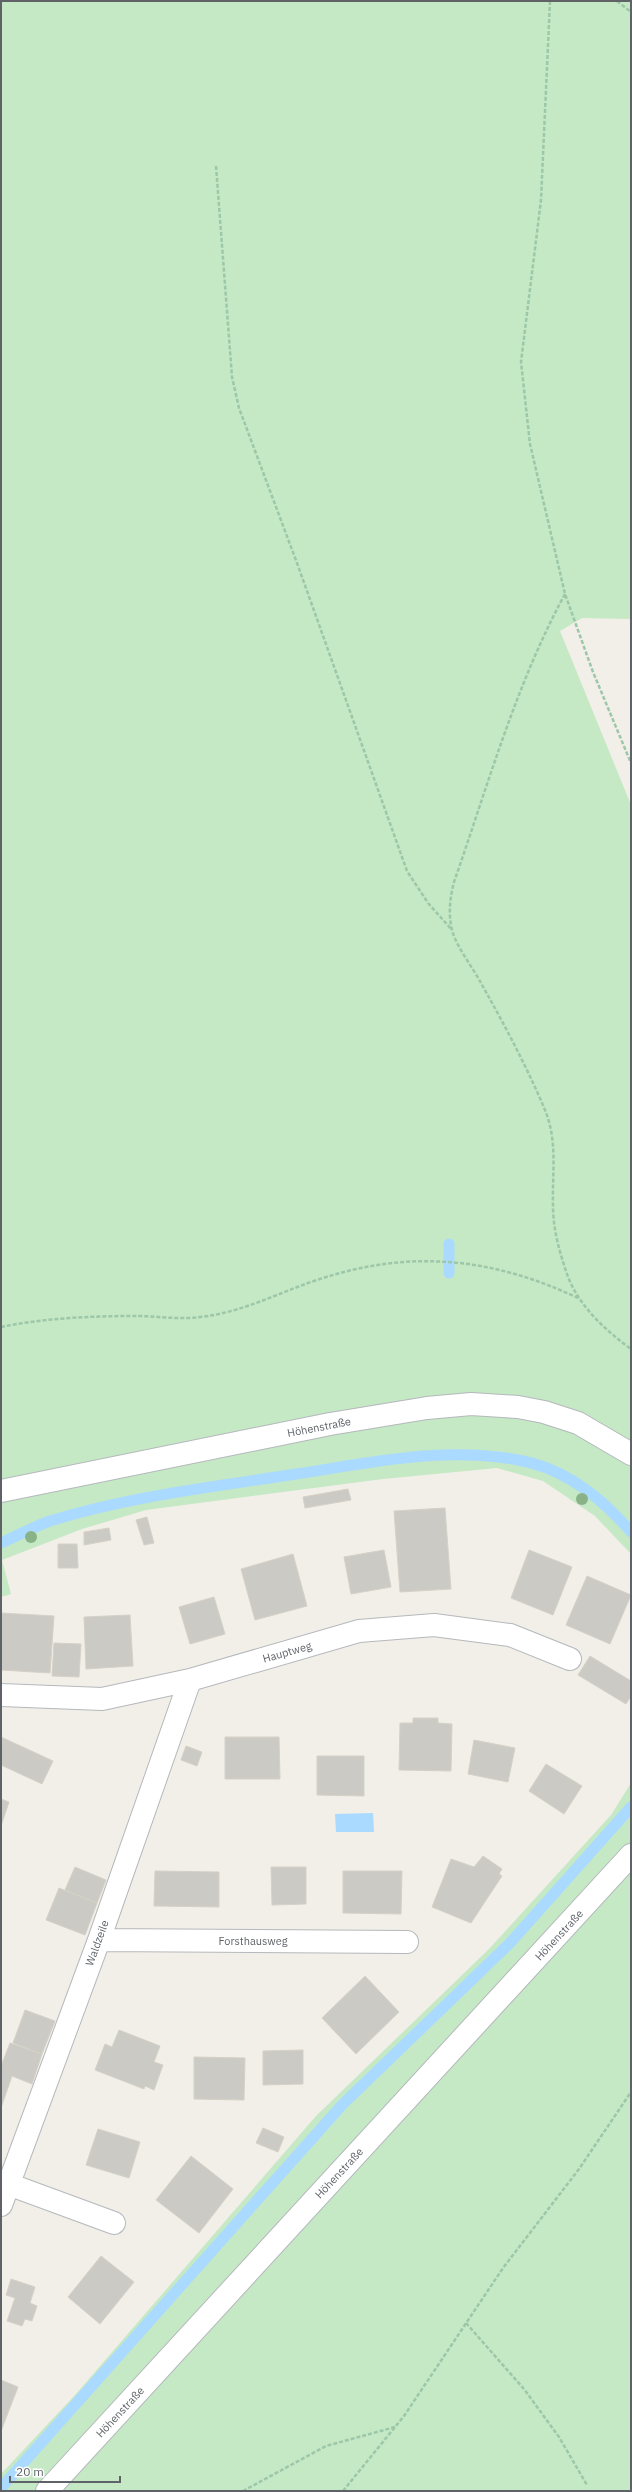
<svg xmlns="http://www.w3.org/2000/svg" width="632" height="2492" font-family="'IBM Plex Sans',sans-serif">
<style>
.green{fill:#c5e8c5}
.water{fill:#aadaff}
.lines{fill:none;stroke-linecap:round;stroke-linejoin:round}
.stream{stroke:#aadaff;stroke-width:11}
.building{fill:#cccac5;stroke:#d6d1c6}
.minor-casing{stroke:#b5b8bc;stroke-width:24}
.path{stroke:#9cc7a9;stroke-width:2.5;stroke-dasharray:4 2;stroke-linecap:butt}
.minor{stroke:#fff;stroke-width:22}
.tree{fill:#89b387}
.labels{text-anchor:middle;stroke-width:3.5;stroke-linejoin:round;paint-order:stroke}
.street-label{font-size:11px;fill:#5f6368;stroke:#fff}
</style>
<rect width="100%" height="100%" fill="#f1efe8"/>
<!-- green -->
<path class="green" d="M1,1H631V619L582,618L560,631L631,805V1554L595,1516L543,1481L497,1468L383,1479L146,1510L82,1529L2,1560L11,1594L1,1597Z
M631,1783V2491H1V2474L75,2395L316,2116L489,1949L611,1815Z"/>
<!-- water -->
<path class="water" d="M373,1813L374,1832H336L335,1814Z"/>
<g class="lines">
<!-- stream -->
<path class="stream" d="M449,1273V1244
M1,1543C17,1536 33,1527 50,1521C130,1496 213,1487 296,1474C369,1463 444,1446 518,1460C565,1468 601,1497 631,1532
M1,2488L342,2105L510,1943L631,1807"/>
</g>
<!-- building -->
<path class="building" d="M348,1489L351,1500L305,1508L303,1497Z
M445,1508L451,1589L400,1592L394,1511Z
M147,1517L154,1543L144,1545L136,1520Z
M109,1528L111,1540L84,1545V1532Z
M58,1544H77L78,1568H58Z
M384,1550L391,1587L351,1594L344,1557Z
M529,1550L572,1567L553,1615L511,1598Z
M293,1554L307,1606L255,1620L241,1569Z
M587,1576L631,1595L610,1644L566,1625Z
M214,1597L225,1634L190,1644L179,1607Z
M1,1613L54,1616L50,1673L1,1670Z
M130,1615L133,1666L86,1669L84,1617Z
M54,1643L81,1644L79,1677L52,1676Z
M590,1656L631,1681V1696L626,1704L578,1675Z
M413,1718H438V1723L452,1724L451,1771L399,1770L400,1723H413Z
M1,1737L53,1761L42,1784L1,1765Z
M225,1737H279L280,1779H225Z
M474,1740L515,1748L508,1782L468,1774Z
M186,1746L202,1752L197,1766L181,1760Z
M317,1756H364V1796L317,1795Z
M546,1764L582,1786L564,1814L529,1791Z
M1,1799L9,1802L1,1826Z
M483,1856L502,1869L499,1874L502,1876L471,1923L432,1907L451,1859L474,1867Z
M75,1867L106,1880L97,1903L65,1890Z
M271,1867H306V1904L272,1905Z
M155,1871L219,1872V1907L154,1906Z
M343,1871H402L401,1914L343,1913Z
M59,1888L97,1903L85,1935L46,1920Z
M365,1976L399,2012L356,2054L322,2018Z
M25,2010L55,2021L42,2054L13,2043Z
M119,2030L160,2046L154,2062L163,2065L154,2090L145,2086L144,2089L95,2070L105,2044L112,2047Z
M10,2043L42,2054L32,2084L12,2076L1,2108V2066Z
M303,2050V2084L263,2085V2051Z
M194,2057L245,2058L244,2100L194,2099Z
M263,2128L284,2137L278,2152L256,2143Z
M98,2129L140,2142L129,2178L86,2165Z
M191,2156L233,2189L199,2233L156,2200Z
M101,2256L134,2282L100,2324L68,2297Z
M11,2279L35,2287L30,2303L37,2306L32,2321L25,2319L22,2326L7,2321L15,2298L6,2295Z
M1,2380L18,2387L1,2431Z"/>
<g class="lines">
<!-- minor casing -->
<g class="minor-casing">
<path id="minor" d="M1,1491L330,1424L427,1408L471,1404L518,1407L544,1412L578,1423L631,1454
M1,1695L102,1699L190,1680L359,1631L434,1625L510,1635L570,1659
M99,1940L407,1942
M8,2184L114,2223
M1,2205L99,1940L190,1680
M47,2491L631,1855"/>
</g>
<!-- path -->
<path class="path" d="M550,1L541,200L521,362L530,444L565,594L593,672L631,763
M617,1L631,12
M216,166L232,377L239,408L297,563L407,871L428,903L452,930
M565,594C516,684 488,785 454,882C450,898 448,913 452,930C456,946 473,968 481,983C504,1024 527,1067 545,1110C558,1142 552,1173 553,1206C553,1230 560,1254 568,1277C580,1307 605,1330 631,1349
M1,1327C45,1318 91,1316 136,1316C157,1316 179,1320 200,1317C245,1312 279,1292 320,1279C411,1249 493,1258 578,1298
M466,2323L524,2389L559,2437L587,2485
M243,2491L326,2446L395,2427
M343,2491L404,2416L503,2268L579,2169L631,2092"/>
<!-- minor -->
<use href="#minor" class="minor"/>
</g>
<!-- trees -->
<g class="tree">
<circle cx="582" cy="1499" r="6"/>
<circle cx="31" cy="1537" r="6"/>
</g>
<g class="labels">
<!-- street labels -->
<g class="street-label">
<text transform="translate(319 1427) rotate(-11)" y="4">Höhenstraße</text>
<text transform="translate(287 1652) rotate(-16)" y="4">Hauptweg</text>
<text transform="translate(559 1935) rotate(-47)" y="4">Höhenstraße</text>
<text x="253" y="1945">Forsthausweg</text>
<text transform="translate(97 1943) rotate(-70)" y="4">Waldzeile</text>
<text transform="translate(339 2173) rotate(-47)" y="4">Höhenstraße</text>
<text transform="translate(120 2412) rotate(-47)" y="4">Höhenstraße</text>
</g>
</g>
<!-- border -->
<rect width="632" height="2492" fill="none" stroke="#5f6368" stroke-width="4"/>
<!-- scale -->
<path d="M10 2476v6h110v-6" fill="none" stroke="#5f6368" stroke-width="2"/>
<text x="16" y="2476" font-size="12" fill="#5f6368" stroke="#ffffff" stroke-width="3" paint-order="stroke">20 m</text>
</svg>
